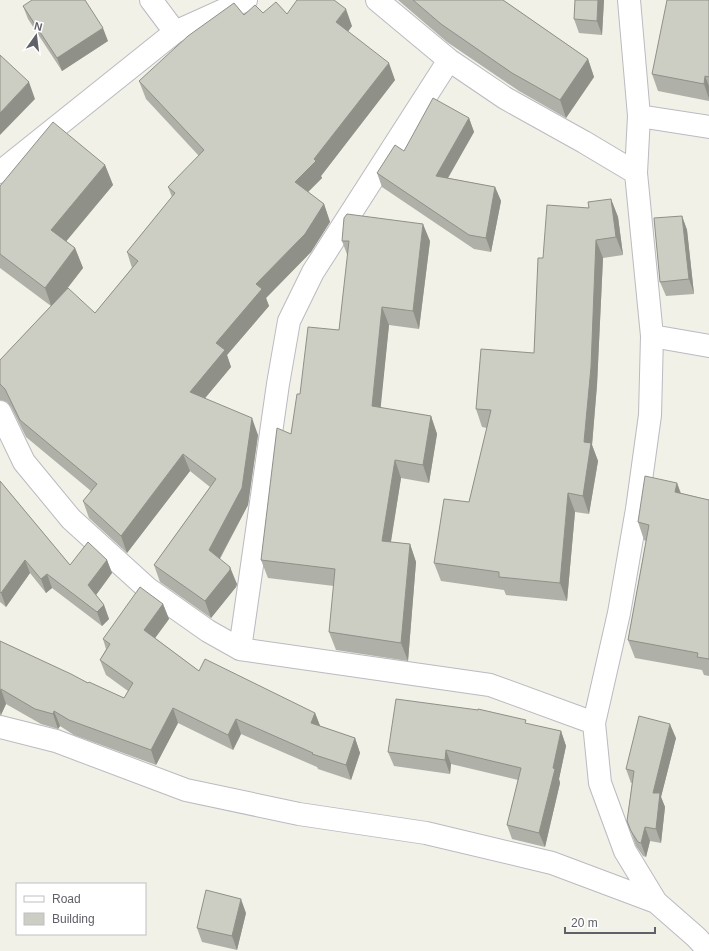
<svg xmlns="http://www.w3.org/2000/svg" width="709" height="951" font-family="Arial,sans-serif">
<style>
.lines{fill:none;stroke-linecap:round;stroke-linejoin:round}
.street-casing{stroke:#babac1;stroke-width:24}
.street{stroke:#fff;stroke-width:22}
.wall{fill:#afb0a8}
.shaded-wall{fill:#8f9088}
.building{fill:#cccdc3;stroke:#8f9088}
</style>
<rect width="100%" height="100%" fill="#f1f1e8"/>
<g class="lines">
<!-- street casing -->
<g class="street-casing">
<path id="street" d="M151,0L175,32
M377,0L449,60L505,98L584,142L636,173
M629,0L639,116L636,173L652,336L650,415L637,509L619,613L594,723L600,783L625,851L656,902L696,937L709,951
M639,116L709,127
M0,172L175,32L246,0
M652,336L709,346
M0,412L24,462L71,519L147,588L208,631L240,649L490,685L594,723
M240,649L278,384L289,321L313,272L449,60
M0,727L56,741L186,790L299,814L426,833L552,863L656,902"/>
</g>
<!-- street -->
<use href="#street" class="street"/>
</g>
<!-- wall -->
<path class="wall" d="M398,0H503L588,59L594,77L566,118L519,91L447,42Z
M575,0H604L602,35L579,33L574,19Z
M709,0V101L658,91L652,74Z
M23,6L108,41L62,71L28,19Z
M263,13L287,14L352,26L348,32L395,80L321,176L322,178L308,192L324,204L330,222L311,252L266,298L269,306L227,355L231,367L205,398L258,435L248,505L220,559L237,584L236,587L211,618L160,582L154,565L210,487L190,471L127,553L89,518L83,501L91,491L26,437L11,407L7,402L1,400H0V360L51,306L0,268V186L105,165L113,185L66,241L75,248L83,268L66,290L95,313L132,268L127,252L172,197L168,187L199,156L146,99L139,81L244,15Z
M469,118L474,132L448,178L495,187L501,201L491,252L474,249L382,187L377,173L404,151Z
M611,199L618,217L623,255L603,258L597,385L592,445L598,461L589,514L575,512L567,601L506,595L504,590L441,581L434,563L469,502L487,428L482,427L476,409L534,353L543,258L589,208Z
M682,216L687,230L694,294L666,296L660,282Z
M342,241H430L419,329L389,325L380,408L431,416L437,434L429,483L401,478L391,542L410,544L416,562L408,661L336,650L329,632L334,586L268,578L261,560L300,394L339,330L348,257Z
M0,481L70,565L107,560L112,573L96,595L104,605L109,619L102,626L52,588L46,593L30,573L6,607L0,602Z
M677,483L681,493L709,500V676L704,675L702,670L635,658L628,640L646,541L644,540L638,522Z
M163,604L169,619L155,638L199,671L315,713L320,726L355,738L360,753L351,780L318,769L317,767L241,734L233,750L178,723L156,765L74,735L60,726L58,729L41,724L6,704L1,715H0V641L88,683L124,698L128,691L106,675L100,660L106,649L103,639Z
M527,724L561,731L566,746L559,779L560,783L545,847L512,839L507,825L518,780L451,764L450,774L394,766L388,752Z
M676,738L661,797L665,807L661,843L650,841L646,857L643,856L636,846L627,821L632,783H631L626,769Z
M246,913L237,950L202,942L197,928Z"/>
<!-- shaded-wall -->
<path class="shaded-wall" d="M598,0H604L602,35L597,21Z
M346,9L352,26L342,39L336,22Z
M103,28L108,41L62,71L57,58Z
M588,59L594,77L566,118L560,100Z
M389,63L395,80L321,176L322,178L301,199L295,182L314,159Z
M705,76L709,86V99L704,84Z
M29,82L35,99L0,135V113Z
M469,118L474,132L441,190L436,176Z
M105,165L113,185L59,250L51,230Z
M495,187L501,201L491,252L486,238Z
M611,199L618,217L623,255L616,237Z
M324,204L330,222L311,252L266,298L269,306L227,355L231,367L196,409L190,392L216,343L256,284Z
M682,216L687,230L694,294L689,279Z
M423,224L430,241L419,329L413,311Z
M596,240L603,258L597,385L592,445L598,461L589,514L583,496L584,442Z
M75,248L83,268L52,308L45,288Z
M382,307L389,325L379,424L372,406Z
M431,416L437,434L429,483L423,465Z
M252,418L258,435L248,505L215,567L209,550Z
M183,454L190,471L127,553L121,536Z
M395,460L401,478L388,559L382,541Z
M677,483L683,501L675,492Z
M568,493L575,512L567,601L560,583Z
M410,544L416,562L408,661L401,643Z
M25,560L30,573L6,607L1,593Z
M107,560L112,573L93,599L88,585Z
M230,567L237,584L236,587L211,618L205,601Z
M47,574L52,588L46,593L41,579Z
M163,604L169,619L150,645L144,630Z
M104,605L109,619L102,626L97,612Z
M1,689L6,704L1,715L0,711V691Z
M173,708L178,723L156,765L151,750Z
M54,711L60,726L58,729L53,714Z
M315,713L321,728L311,723Z
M236,719L241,734L233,750L228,735Z
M670,724L676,738L661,797L665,807L661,843L656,829L653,793Z
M561,731L566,746L559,779L560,783L545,847L539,833Z
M355,738L360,753L351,780L346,765Z
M446,750L451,764L450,774L445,760Z
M645,827L650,841L646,857L641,843Z
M241,899L246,913L237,950L232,936Z"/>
<!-- building -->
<path class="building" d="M32,0H85L103,28L57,58L23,6Z
M297,0H334L346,9L336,22L389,63L314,159L316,161L295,182L324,204L305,234L256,284L262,289L216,343L225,350L190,392L252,418L242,488L209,550L230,567V570L205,601L154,565L216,479L183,454L121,536L83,501L97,484L20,420L5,389L0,384V360L68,288L95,313L138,261L127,252L175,193L168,187L204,150L139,81L188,36L234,3L244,15L255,5L263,13L276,2L287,14Z
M413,0H503L588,59L560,100L512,73L441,24Z
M575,0H598L597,21L574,19Z
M667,0H709V77L705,76L704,84L652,74Z
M0,55L29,82L0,113Z
M433,98L469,118L436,176L495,187L486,238L469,235L377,173L395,145L404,151Z
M53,122L105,165L51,230L75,248L45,288L0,254V186Z
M611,199L616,237L596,240L591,367L584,442L591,443L583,496L568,493L560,583L499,577V572L434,563L444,499L469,502L491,410L476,409L481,349L534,353L538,258H543L547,205L589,208L588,202Z
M347,214L423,224L413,311L382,307L372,406L431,416L423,465L395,460L382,541L410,544L401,643L329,632L335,569L261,560L277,428L291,434L297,394H300L308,327L339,330L349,241H342L344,218Z
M682,216L689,279L660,282L654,218Z
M645,476L677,483L675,492L709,500V659L697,657L698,653L628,640L649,525L638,522Z
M0,481L70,565L88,542L107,560L88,585L104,605L97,612L47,574L41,579L25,560L1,593L0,592Z
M140,587L163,604L144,630L199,671L205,659L315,713L311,723L355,738L346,765L312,754L313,753L236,719L228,735L173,708L151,750L69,720L54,711L53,714L35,709L1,689L0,691V641L71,674L88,683L89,682L124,698L133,683L100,660L110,644L103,639Z
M396,699L478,710V709L526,720L525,723L561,731L553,768L555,769L539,833L507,825L521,768L446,750L445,760L388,752Z
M639,716L670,724L653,793H660L656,829L645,827L641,843L638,842L631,831L627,821L634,771L626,769Z
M206,890L241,899L232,936L197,928Z"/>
<!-- legend -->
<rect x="16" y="883" width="130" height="52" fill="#ffffff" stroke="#bfbfc3"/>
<rect x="24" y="896" width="20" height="6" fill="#ffffff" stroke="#bfbfc3"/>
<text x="52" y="903" font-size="12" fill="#5f6068">Road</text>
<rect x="24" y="913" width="20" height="12" fill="#cccdc3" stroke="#bfbfc3"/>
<text x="52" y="923" font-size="12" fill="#5f6068">Building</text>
<!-- north arrow -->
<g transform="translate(36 36) rotate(14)" stroke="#ffffff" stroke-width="3" paint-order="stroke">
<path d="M0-3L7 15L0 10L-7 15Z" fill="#5f6068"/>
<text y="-6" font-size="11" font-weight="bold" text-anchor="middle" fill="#5f6068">N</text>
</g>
<!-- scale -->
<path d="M565 927v6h90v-6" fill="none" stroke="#5f6068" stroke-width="2"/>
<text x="571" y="927" font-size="12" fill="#5f6068" stroke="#ffffff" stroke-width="3" paint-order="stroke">20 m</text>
</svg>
